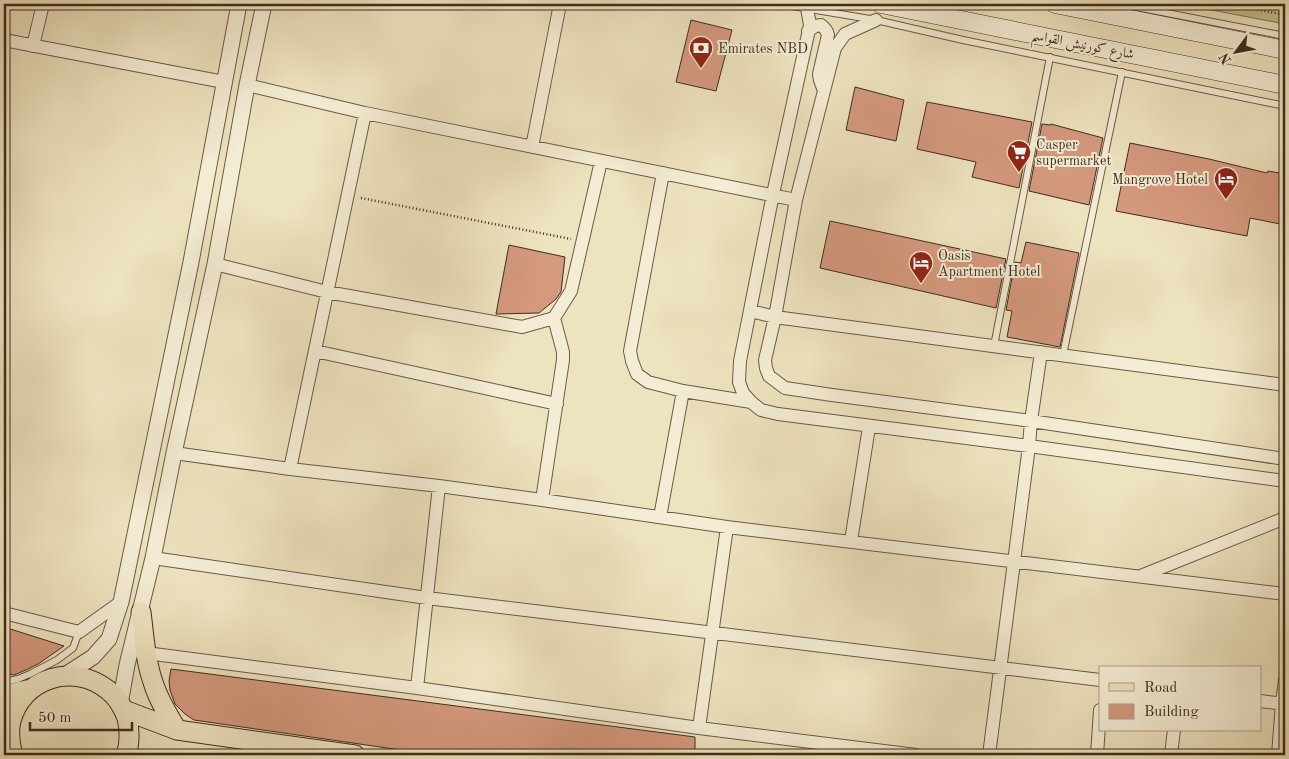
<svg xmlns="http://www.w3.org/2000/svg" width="1289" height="759" font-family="'Old Standard TT',Amiri,serif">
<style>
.green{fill:#c0c18c;stroke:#807755}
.building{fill:#d5997e;stroke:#3f2d1e}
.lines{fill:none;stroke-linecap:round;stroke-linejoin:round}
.service-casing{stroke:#6b5a46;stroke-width:8}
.minor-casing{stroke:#6b5a46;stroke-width:14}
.tertiary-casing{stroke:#6b5a46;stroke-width:17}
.secondary-casing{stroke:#3f2d1e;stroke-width:19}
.primary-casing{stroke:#3f2d1e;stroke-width:21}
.path{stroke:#3f2d1e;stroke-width:2.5;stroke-dasharray:1 2.5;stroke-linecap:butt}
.service{stroke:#f4edd5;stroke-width:6}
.minor{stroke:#f4edd5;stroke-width:12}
.tertiary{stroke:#f4edd5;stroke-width:15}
.secondary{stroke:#f4edd5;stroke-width:18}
.primary{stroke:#eee3bf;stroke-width:19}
.labels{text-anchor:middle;stroke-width:4;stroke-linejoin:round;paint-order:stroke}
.street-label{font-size:14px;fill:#3f2d1e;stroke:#f4edd5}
.poi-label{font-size:14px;fill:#3f2d1e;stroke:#f4edd5;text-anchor:start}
</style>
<rect width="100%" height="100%" fill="#eee3bf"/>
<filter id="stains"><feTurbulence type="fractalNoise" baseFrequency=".004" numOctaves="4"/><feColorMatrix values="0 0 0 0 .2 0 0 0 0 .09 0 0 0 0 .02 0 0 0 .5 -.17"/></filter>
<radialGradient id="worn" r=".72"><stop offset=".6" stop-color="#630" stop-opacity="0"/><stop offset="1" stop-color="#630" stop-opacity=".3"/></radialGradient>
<!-- green -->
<path class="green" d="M1177,4H1285V24L1180,4Z"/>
<!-- building -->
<path class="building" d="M691,20L732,30L716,91L676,82Z
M855,87L904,100L896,141L846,130Z
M927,102L1032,122L1019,188L972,177L976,162L917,149Z
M1042,124L1051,125V124L1103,138L1089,205L1029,191Z
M1130,143L1209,159L1267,173L1268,171L1285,174V225L1250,218L1247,236L1116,211Z
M830,221L1006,259L996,308L820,268Z
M1026,242L1079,253L1060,347L1007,337L1012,311L1006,310L1015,262L1021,263Z
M509,245L565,257L561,292L556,299L539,313L496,314Z
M4,627L64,646L38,664L28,669L14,675L4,673Z
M171,669L695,737V755H435L194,720L185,714L175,704L170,690L169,681Z"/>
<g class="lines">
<!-- service casing -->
<g class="service-casing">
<path id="service" d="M780,4L876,20L963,40L1285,106
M1121,4L1285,36
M994,346L1050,57
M1063,355L1122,72
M4,682L18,679L30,674L57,660L73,648L79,632"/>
</g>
<!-- minor casing -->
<g class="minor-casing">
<path id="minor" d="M805,4L807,8L810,25L773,194L740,361L739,382L743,393L751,402L761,410L778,414L1029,446L1285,481
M876,20L845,34L835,48L796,200L775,317L765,360L766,368L769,376L785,388L832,395L1031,421L1285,459
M808,31L815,26L821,25C825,28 827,30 828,35L819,74L820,80L824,91
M4,40L224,82
M33,46L43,4
M247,85L365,113L796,200
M532,147L560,4
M663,173L630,351L632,361L637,374L648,382L683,391L751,402
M215,264L327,292L522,327L554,318L571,291L601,161
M751,311L775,317L1285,385
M315,351L557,404
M174,453L290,469L439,486L542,500L727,527L1285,594
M290,469L365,113
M542,500L563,360V352L554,318
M660,517L683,391
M851,541L869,427
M153,558L427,598L1100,680
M1143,575L1285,518
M4,613L79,632L121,602
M146,653L417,688L699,728L916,755
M417,688L439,486
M1260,701L1285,704
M699,728L727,527
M989,755L1029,446L1031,421L1041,352
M1097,755L1100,710
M1171,755L1174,730
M1278,755L1282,703L1285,680"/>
</g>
<!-- tertiary casing -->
<g class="tertiary-casing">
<path id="tertiary" d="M65,675L93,657L109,639L121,602L191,262L239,4
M120,704L127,665L153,558L174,453L215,264L247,85L264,4"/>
</g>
<!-- secondary casing -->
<g class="secondary-casing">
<path id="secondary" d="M881,4L1285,85
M1055,4L1285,50"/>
</g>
<!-- primary casing -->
<g class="primary-casing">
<path id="primary" d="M141,612C144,635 145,660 153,682C158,699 168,715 177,730
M4,695L31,689
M124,710L177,730L355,755
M13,755C10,744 8,733 11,721C22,678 73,662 108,690C117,697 123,707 127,718C130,731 130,743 126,755"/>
</g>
<!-- path -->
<path class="path" d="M1230,4L1285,15
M361,198L571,239"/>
<!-- service -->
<use href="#service" class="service"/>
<!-- minor -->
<use href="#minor" class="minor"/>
<!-- tertiary -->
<use href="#tertiary" class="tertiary"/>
<!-- secondary -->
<use href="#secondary" class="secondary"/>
<!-- primary -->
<use href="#primary" class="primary"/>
</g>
<!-- icons -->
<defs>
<g id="bank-pin" transform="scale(1.25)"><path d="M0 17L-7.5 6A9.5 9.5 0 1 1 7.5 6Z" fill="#8f2418" stroke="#f4edd5"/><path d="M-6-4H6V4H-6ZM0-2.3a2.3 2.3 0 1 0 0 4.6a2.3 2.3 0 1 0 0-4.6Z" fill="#fff"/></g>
<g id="supermarket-pin" transform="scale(1.25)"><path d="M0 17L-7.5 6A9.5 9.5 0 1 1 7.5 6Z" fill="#8f2418" stroke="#f4edd5"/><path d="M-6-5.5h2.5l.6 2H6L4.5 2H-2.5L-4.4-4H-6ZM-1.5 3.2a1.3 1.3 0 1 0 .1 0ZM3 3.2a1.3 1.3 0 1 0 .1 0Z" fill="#fff"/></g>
<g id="hotel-pin" transform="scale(1.25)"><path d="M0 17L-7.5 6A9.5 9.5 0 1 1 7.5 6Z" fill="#8f2418" stroke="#f4edd5"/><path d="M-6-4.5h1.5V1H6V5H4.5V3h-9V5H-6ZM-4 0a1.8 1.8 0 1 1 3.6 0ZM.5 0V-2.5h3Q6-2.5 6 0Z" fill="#fff"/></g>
</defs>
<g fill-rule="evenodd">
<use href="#bank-pin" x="701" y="48"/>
<use href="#supermarket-pin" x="1019" y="152"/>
<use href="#hotel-pin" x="1226" y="179"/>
<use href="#hotel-pin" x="921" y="263"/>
</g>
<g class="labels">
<!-- street labels -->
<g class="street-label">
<text transform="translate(1083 44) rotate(11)" y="5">شارع كورنيش القواسم</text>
</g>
<!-- poi labels -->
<g class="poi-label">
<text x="718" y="53">Emirates NBD</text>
<text x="1036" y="149">Casper<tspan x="1036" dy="16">supermarket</tspan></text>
<text x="1208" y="184" text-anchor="end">Mangrove Hotel</text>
<text x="938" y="260">Oasis<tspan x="938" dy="16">Apartment Hotel</tspan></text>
</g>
</g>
<!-- margin -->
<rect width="1289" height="759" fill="none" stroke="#eee3bf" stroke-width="20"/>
<rect x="5" y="5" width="1279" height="749" fill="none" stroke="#3f2d1e" stroke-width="2.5"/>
<rect x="10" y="10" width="1269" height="739" fill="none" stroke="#3f2d1e"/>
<!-- legend -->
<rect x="1099" y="666" width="162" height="65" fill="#f4edd5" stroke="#aca08c"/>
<rect x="1109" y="683" width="25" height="8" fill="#eee3bf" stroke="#aca08c"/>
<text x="1144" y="692" font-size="15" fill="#3f2d1e">Road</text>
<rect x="1109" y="704" width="25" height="15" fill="#d5997e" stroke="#aca08c"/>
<text x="1144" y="716" font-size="15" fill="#3f2d1e">Building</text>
<!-- north arrow -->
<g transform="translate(1236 52) rotate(238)" stroke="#f4edd5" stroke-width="4" paint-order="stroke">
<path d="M0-4L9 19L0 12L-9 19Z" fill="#3f2d1e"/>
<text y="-8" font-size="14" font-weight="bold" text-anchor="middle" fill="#3f2d1e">N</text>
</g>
<!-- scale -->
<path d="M30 722v8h102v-8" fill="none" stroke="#3f2d1e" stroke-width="2.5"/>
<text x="38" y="722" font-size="15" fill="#3f2d1e" stroke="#f4edd5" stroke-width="4" paint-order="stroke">50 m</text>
<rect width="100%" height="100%" filter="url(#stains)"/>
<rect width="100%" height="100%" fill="url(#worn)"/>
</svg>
